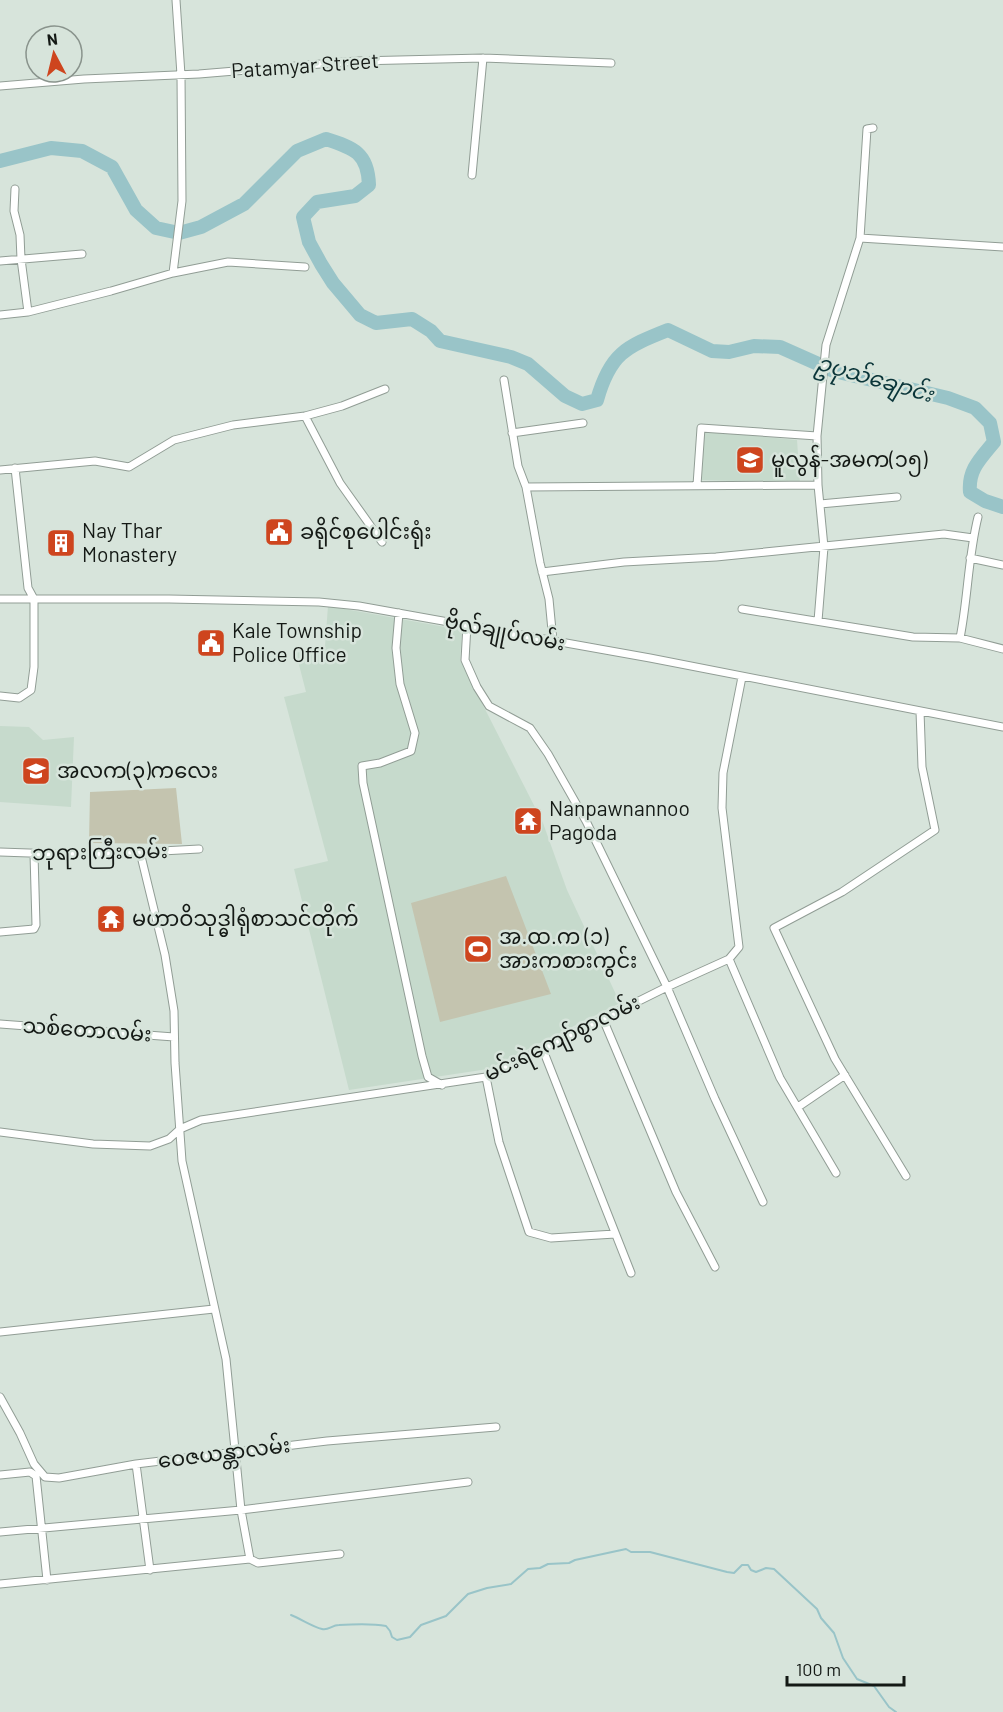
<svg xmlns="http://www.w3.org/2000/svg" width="1003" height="1712" font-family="Barlow,'Noto Sans Myanmar',sans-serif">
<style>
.built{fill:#c6dacc}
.green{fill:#c4c4af}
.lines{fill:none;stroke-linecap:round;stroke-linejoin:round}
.stream{stroke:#99c4c8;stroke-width:2}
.river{stroke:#99c4c8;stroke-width:14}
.minor-casing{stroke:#919d95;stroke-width:9}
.minor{stroke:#fff;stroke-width:7}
.labels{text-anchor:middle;stroke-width:5;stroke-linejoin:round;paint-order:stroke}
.street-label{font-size:21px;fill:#141915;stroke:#d7e4db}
.poi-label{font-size:21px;fill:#141915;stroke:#d7e4db;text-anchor:start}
.water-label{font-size:22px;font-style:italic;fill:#0a3539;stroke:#d7e4db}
</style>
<rect width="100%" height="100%" fill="#d7e4db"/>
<!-- built -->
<path class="built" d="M703,431L797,440L800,483L702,480Z
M328,606L462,630L460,660L543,823L567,890L620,1003L488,1069L349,1090L294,869L328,861L284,697L306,692L296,653L325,646Z
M0,726L29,727L43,740L74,737L71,807L0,802Z"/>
<!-- green -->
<path class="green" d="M176,788L182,844L89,843L90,792Z
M506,876L551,994L440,1022L411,903Z"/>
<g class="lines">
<!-- stream -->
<path class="stream" d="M291,1615C301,1619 313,1627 322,1629C328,1631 332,1625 339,1625C355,1624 371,1623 386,1626L390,1631L392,1637L397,1640L410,1637L421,1625L446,1616L468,1594L487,1588L511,1584L528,1569L540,1568L548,1564L569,1563L575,1560L626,1549L631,1552H650L727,1572L734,1573L742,1565H748L751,1570L756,1572L766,1568L774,1569L817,1609L821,1618L834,1633L843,1658L857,1679L874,1686L889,1707L896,1712"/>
<!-- river -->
<path class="river" d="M0,161L51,148L82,151L112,167L136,210L156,228L179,233L201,227L244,204L297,151L326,139C354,148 368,153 369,185L355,196L317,202L303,217L309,242L321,264L333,283L360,315L376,323L412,319L431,331L440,341L511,357L528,364L565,396L582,404L597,400C610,354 625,347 668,330L712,351L729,352L754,346L780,347L834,371L948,398L975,408L990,423L994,442C980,459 968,470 970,492L985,501L1003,507"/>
<!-- minor casing -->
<g class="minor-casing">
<path id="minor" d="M0,86L84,79L199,74L357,61L483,58L611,63
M472,175L483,58
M15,189L14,211L20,235L21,259L28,312
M860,238L867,129L873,128
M0,261L82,254
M173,273L182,201L181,75L176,0
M0,315L28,312L111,291L173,273L228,262L305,267
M504,380L518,466L526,487L540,563L549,599L553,641
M305,416L340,483L382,542
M512,433L583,423
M0,470L95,461L129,467L174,440L233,425L305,416L342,406L385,389
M697,485L701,428L817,436
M526,487L818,485
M820,504L897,497
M970,558L1003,565
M542,572L624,562L716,557L944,534L973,538
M0,599H169L319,602L359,606L650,658L1003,727
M742,609L913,637L960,638L1003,649
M399,613L396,648L400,684L415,733L411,751L380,763L362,766L363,783L422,1056L428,1077L442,1085
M818,621L824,547L818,485L817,436L826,345L860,238L1003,247
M467,625L465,660L477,687L489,706L530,728L548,754L586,821L667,987L715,1099L763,1202
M960,638C968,598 968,557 978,517
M0,696L19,698L31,690L34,667V599L28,588L15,468
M0,852L87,855L199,849
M140,852L165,955L174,1011L175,1063L182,1161L226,1359L241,1510L250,1559L258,1563L340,1554
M0,932L34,929L36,925L34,854
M729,959L780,1078L836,1173
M603,1019L676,1192L715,1267
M0,1024L174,1037
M543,1050L631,1273
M486,1077L499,1142L529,1232L551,1238L615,1234
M798,1107L845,1075
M0,1132L93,1144L150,1146L169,1139L180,1129L201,1120L486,1077L667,987L729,959L739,947L722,808L723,773L742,677
M906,1176L835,1059L774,928L842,892L935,830L922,767L920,711
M0,1332L214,1309
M0,1397L20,1433L34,1464L45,1477L59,1478L136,1464L327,1441L496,1427
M136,1464L150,1570
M0,1475L30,1472L36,1476L47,1580
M0,1532L241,1510L468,1482
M0,1584L250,1559"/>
</g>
<!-- minor -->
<use href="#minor" class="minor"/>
</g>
<!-- icons -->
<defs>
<g id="school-square" transform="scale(1.5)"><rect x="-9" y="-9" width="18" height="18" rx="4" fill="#ce451e" stroke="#d7e4db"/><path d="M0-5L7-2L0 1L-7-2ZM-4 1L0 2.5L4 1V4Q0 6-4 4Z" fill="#fff"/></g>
<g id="civic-square" transform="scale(1.5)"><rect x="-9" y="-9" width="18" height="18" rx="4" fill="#ce451e" stroke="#d7e4db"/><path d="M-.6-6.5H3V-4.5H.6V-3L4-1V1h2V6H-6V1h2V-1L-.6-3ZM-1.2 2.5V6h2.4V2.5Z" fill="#fff"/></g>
<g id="building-square" transform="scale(1.5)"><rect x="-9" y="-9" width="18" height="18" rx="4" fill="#ce451e" stroke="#d7e4db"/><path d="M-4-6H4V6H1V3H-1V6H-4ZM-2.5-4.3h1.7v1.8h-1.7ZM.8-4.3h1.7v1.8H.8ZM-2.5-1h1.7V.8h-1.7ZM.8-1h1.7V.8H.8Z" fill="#fff"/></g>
<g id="temple-square" transform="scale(1.5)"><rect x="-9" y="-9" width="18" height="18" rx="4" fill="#ce451e" stroke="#d7e4db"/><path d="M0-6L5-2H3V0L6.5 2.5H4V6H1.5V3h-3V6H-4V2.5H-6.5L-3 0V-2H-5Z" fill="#fff"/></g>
<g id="stadium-square" transform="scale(1.5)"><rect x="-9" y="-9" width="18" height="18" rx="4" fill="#ce451e" stroke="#d7e4db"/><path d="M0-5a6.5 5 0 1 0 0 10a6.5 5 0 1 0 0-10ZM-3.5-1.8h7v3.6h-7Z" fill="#fff"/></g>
</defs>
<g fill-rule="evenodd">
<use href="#school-square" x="750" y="460"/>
<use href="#civic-square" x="279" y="532"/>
<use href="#building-square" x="61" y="543"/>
<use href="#civic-square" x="211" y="643"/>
<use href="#school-square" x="36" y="771"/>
<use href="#temple-square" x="528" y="821"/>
<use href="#temple-square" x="111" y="919"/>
<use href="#stadium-square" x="478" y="949"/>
</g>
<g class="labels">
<!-- street labels -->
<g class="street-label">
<text transform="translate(305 66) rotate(-4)" y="7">Patamyar Street</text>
<text transform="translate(505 632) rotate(11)" y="7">ဗိုလ်ချုပ်လမ်း</text>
<text transform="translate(100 852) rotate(-1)" y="7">ဘုရားကြီးလမ်း</text>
<text transform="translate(87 1030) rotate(4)" y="7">သစ်တောလမ်း</text>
<text transform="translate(562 1038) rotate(-26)" y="7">မင်းရဲကျော်စွာလမ်း</text>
<text transform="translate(224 1453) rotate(-7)" y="7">ဝေဇယန္တာလမ်း</text>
</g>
<!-- poi labels -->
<g class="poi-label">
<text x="771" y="467">မူလွန်-အမက(၁၅)</text>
<text x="82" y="538">Nay Thar<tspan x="82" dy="24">Monastery</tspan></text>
<text x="300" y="539">ခရိုင်စုပေါင်းရုံး</text>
<text x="232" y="638">Kale Township<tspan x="232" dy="24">Police Office</tspan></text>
<text x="57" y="778">အလက(၃)ကလေး</text>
<text x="549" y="816">Nanpawnannoo<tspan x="549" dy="24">Pagoda</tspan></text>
<text x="132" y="926">မဟာဝိသုဒ္ဓါရုံစာသင်တိုက်</text>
<text x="499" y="944">အ.ထ.က (၁)<tspan x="499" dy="24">အားကစားကွင်း</tspan></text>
</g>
<!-- water labels -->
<g class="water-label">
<text transform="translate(875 378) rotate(16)" y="8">ဥပုသ်ချောင်း</text>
</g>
</g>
<!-- north arrow -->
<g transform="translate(54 54) rotate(353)"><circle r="28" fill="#d7e4db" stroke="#89938c" stroke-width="1.5"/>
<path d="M0-4.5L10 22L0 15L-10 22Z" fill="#ce451e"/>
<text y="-9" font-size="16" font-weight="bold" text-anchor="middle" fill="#141915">N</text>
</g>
<!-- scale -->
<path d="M787 1676v9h117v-9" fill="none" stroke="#141915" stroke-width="3"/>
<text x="796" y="1676" font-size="18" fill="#141915" stroke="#d7e4db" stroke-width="4.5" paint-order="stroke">100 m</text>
</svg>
